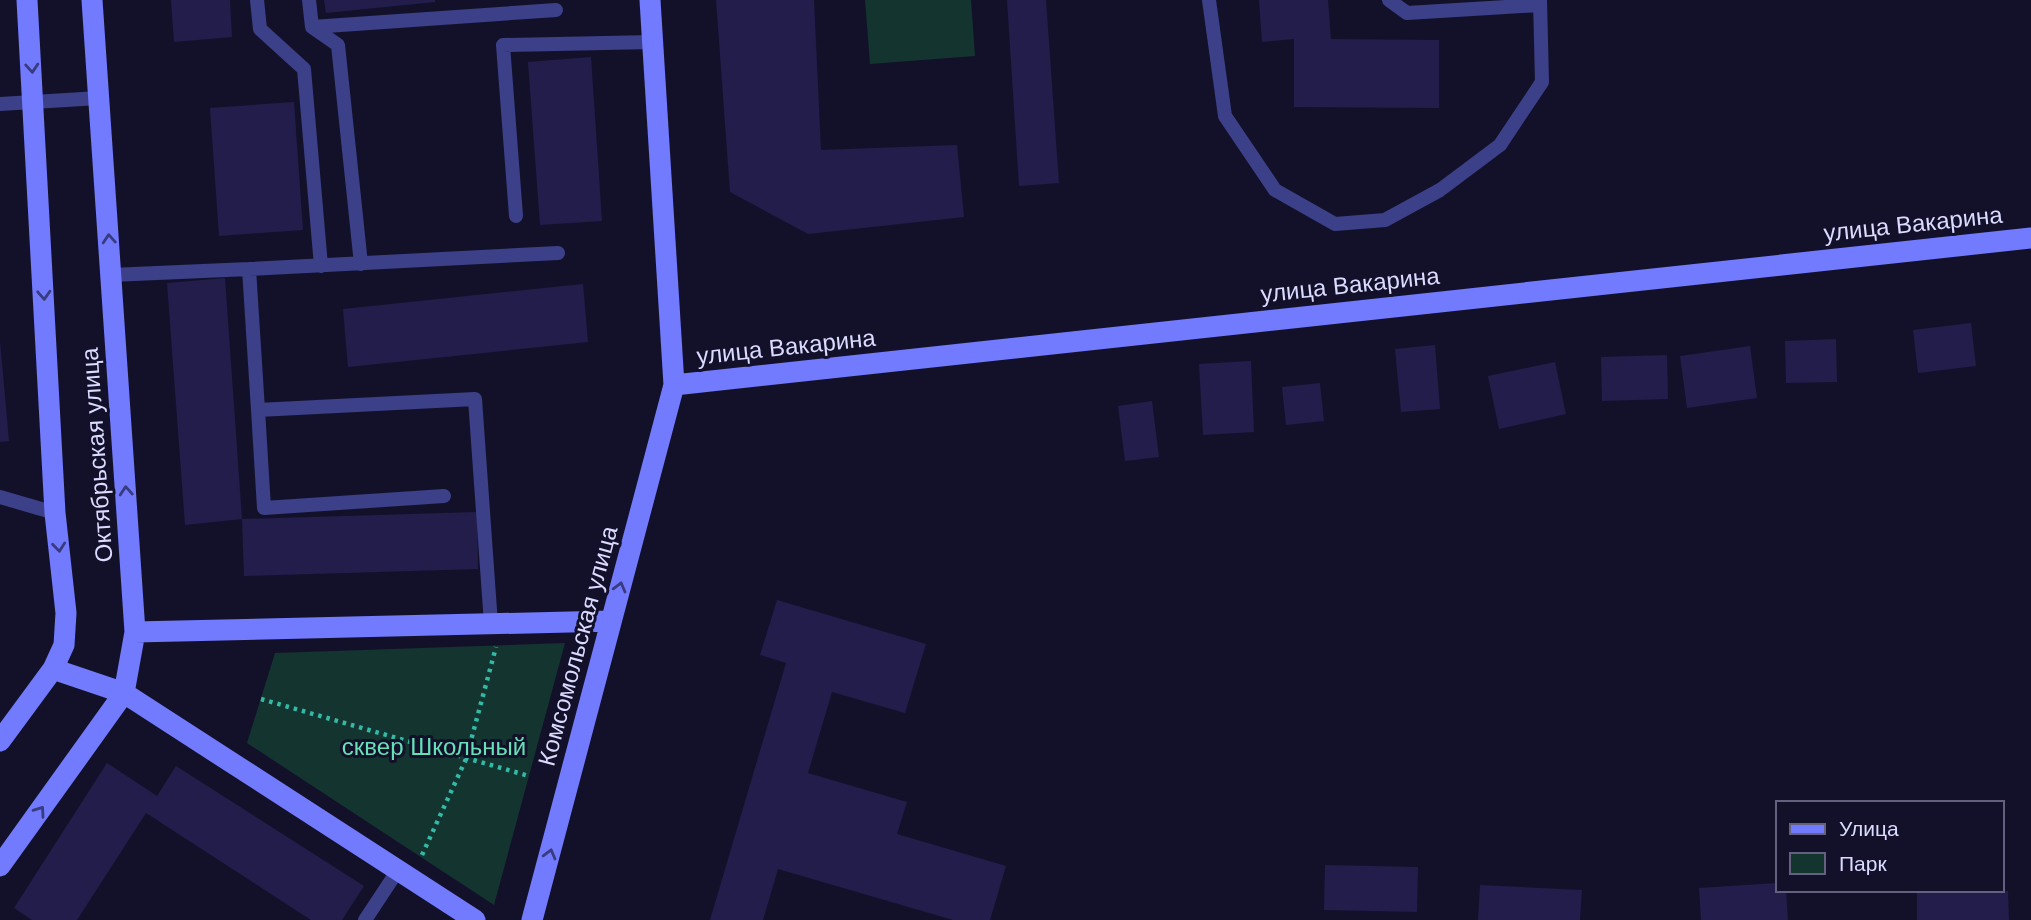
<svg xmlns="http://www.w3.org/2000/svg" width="2031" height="920" font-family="Helvetica,sans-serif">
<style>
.green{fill:#143430}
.building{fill:#221d4b}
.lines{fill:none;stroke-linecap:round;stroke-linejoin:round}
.path{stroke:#31bba7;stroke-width:4.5;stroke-dasharray:3.5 5;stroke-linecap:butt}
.lane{stroke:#3c4088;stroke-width:14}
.secondary{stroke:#727afe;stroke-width:21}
.oneway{stroke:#393b7f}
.labels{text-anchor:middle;stroke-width:6;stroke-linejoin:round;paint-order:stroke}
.street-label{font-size:24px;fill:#dbdaff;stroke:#13112a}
.park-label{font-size:24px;fill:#65e0b7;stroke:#13112a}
</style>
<rect width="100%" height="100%" fill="#13112a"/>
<!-- green -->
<path class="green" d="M865,0H971L975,56L870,64Z
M565,643L494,905L247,743L275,653Z"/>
<!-- building -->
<path class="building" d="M171,0H230L232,37L174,42Z
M324,0H435V2L326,13Z
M716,0H814L821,150L957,145L964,217L808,234L730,192Z
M1007,0H1046L1059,183L1019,186Z
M1259,0H1328L1331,39L1439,40V108L1294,107V39L1262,42Z
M591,57L602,221L540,225L528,62Z
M294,102L303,230L219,236L210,108Z
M225,278L242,519L185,525L167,283Z
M583,284L588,342L348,367L343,309Z
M1971,323L1976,366L1918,373L1913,330Z
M1836,339L1837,382L1786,383L1785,341Z
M0,341L9,441L0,442Z
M1435,345L1440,409L1401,412L1395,349Z
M1750,346L1757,398L1687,408L1680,356Z
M1667,355L1668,399L1602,401L1601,357Z
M1251,361L1254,432L1203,435L1199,364Z
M1555,362L1566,414L1499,429L1488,376Z
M1320,383L1324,421L1286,425L1282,387Z
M1152,401L1159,457L1125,461L1118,406Z
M477,512L478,569L244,576L242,519Z
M777,600L926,644L905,713L832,692L808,773L907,802L897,834L1006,866L990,920H953L778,869L763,920H710L786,663L760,655Z
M107,763L157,796L176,766L364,886L342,920H311L146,813L77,920H32L14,908Z
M1325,865L1418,867L1417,912L1324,910Z
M1777,883V890H1786L1788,920H1701L1699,888Z
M1480,885L1582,890L1580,920H1478Z
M2008,891L2009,920H1917V893Z"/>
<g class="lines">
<!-- path -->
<path class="path" d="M261,699L529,776
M422,855L466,759L496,647"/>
<!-- lane -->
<path class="lane" d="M257,0L260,29L304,69L321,266
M309,0L312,27L338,45L361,264
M1209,0L1225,116L1275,190L1335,224L1385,220L1440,190L1500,145L1542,82L1540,0
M1389,0L1407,13L1539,5
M312,27L556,10
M0,104L99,98
M516,216L503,45L653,42
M249,269L558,253
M111,275L249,269L258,410L475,399L491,624
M258,410L264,508L444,496
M0,497L55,513
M365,920L398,870"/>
<!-- secondary -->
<path class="secondary" d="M674,385L2031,238
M135,632L611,621
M53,669L124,693L475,920
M0,741L53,669L64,645L66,613L55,513L27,0
M0,866L124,693L135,632L92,0
M532,920L674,385L650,0"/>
</g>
<!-- one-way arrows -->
<defs><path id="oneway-chevron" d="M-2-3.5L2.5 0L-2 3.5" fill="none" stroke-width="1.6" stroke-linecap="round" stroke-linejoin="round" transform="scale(1.75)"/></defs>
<g class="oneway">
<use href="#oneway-chevron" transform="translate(32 68) rotate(86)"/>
<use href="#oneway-chevron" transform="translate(109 239) rotate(-94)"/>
<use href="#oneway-chevron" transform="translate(44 295) rotate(87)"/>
<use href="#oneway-chevron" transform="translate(126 491) rotate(-94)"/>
<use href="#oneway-chevron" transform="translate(59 547) rotate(84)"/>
<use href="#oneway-chevron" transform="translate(620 587) rotate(-75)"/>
<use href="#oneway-chevron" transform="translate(40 811) rotate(-55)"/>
<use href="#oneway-chevron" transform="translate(550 854) rotate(-75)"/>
</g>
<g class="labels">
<!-- street labels -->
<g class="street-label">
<text transform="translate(1913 224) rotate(-6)" y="8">улица Вакарина</text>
<text transform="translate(1350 285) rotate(-6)" y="8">улица Вакарина</text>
<text transform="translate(786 347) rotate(-6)" y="8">улица Вакарина</text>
<text transform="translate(97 455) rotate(-94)" y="8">Октябрьская улица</text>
<text transform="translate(578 646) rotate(-75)" y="8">Комсомольская улица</text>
</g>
<!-- park labels -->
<g class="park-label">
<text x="434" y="755">сквер Школьный</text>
</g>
</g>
<!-- legend -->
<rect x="1776" y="801" width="228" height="91" fill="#13112a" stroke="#63617f" stroke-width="2"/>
<rect x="1790" y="824" width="35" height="10" fill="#727afe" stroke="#63617f" stroke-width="2"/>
<text x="1839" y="836" font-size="21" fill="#dbdaff">Улица</text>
<rect x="1790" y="853" width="35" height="21" fill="#143430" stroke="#63617f" stroke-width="2"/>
<text x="1839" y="871" font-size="21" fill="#dbdaff">Парк</text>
</svg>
